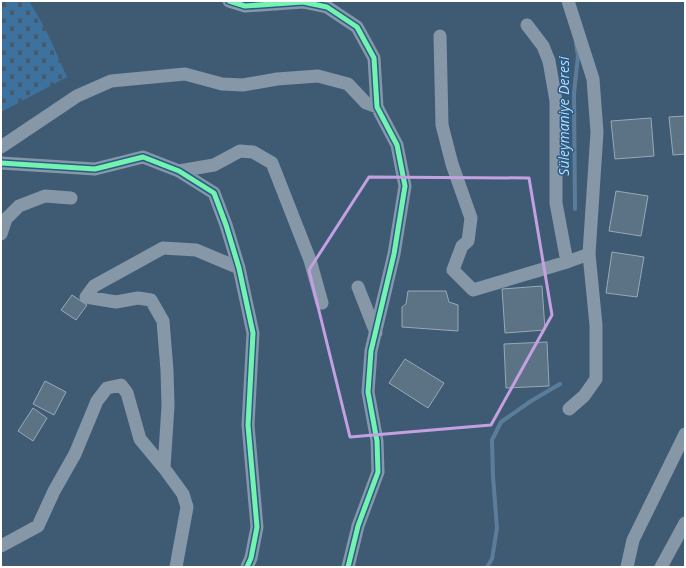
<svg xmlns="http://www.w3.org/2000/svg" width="686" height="568" font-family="'Open Sans',sans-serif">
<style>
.cemetery{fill:url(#cemetery-stones)}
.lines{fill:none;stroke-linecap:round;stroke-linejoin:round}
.stream{stroke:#5b7d9b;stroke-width:4}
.building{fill:#5c7285;stroke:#99a9b7}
.minor{stroke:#8697a8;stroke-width:13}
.cycleway-casing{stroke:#295c89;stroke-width:8}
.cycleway{stroke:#73f3ae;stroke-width:5}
.marked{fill:none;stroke:#c4a0e2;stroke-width:3;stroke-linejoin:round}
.labels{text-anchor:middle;stroke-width:3;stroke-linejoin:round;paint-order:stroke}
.water-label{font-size:14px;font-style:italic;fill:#c2dbf0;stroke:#295c89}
</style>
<defs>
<pattern id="cemetery-stones" width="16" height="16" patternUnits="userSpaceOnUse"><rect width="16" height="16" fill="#3e729e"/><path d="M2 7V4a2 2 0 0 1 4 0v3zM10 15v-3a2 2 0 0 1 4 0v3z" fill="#465b6d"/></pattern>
</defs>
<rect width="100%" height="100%" fill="#3f5b73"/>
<!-- cemetery -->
<path class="cemetery" d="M1,1H29L46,30L67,77L1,112Z"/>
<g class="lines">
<!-- stream -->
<path class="stream" d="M575,209L574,93L578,56L576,44
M487,567L492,559L497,528L493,476L492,440L501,422L531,401L560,384"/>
</g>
<!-- building -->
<path class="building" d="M685,116V154L673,155L669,117Z
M651,118L654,156L615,159L611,121Z
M616,191L648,196L641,236L609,231Z
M612,252L644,257L637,297L606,293Z
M542,286L545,330L505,333L502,289Z
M408,291H446L449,302L458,305V331L402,327V307L406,304Z
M72,295L87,305L76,320L61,310Z
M547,342L549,386L506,388L504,344Z
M405,359L444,383L428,408L389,383Z
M45,381L66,392L54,415L33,404Z
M33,408L47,418L33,441L18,431Z"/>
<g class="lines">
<!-- minor -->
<path class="minor" d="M229,1L245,6L303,2L327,7L357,27L374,58L377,107L397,145L405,186L394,254L371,351L368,392L377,441L378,472L358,526L348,567
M568,1L593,79L597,132L589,254L596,325V379L584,396L569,409
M527,25L543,46L549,61L556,101V203L567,262
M440,36L442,125L452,164L471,218L468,241L462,246L453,270L473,290L567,262L589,254
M1,147L77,96L111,81L185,74L222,84L243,85L277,79L318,76L348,84L366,103L377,107
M1,163L95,169L143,157L179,171L214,193L226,225L239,268L253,333L248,425L257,527L251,558L247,567
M179,171L214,165L240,151L253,152L272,163L310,260L322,303
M1,234L6,219L19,206L45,196L71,198
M358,287L376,333
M164,468L168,406L167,370L163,321L151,300L138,298L116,302L86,297L94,286L163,248L196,250L239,268
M1,546L38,526L54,491L75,454L97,401L107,388L121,385L127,393L140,439L164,468L183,494L187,507L176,567
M627,567L633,540L685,434
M661,567L685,523"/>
<!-- cycleway casing -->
<g class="cycleway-casing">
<path id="cycleway" d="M229,1L245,6L303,2L327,7L357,27L374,58L377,107L397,145L405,186L394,254L371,351L368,392L377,441L378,472L358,526L348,567
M1,163L95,169L143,157L179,171L214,193L226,225L239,268L253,333L248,425L257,527L251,558L247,567"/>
</g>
<!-- cycleway -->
<use href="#cycleway" class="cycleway"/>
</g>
<!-- marked area -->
<path class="marked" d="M369,177L529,178L552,315L491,425L350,437L309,270Z"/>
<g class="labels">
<!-- water labels -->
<g class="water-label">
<text transform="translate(564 116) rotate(-90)" y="5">Süleymaniye Deresi</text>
</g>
</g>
<!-- border -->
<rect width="686" height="568" fill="none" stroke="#ffffff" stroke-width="4"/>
</svg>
